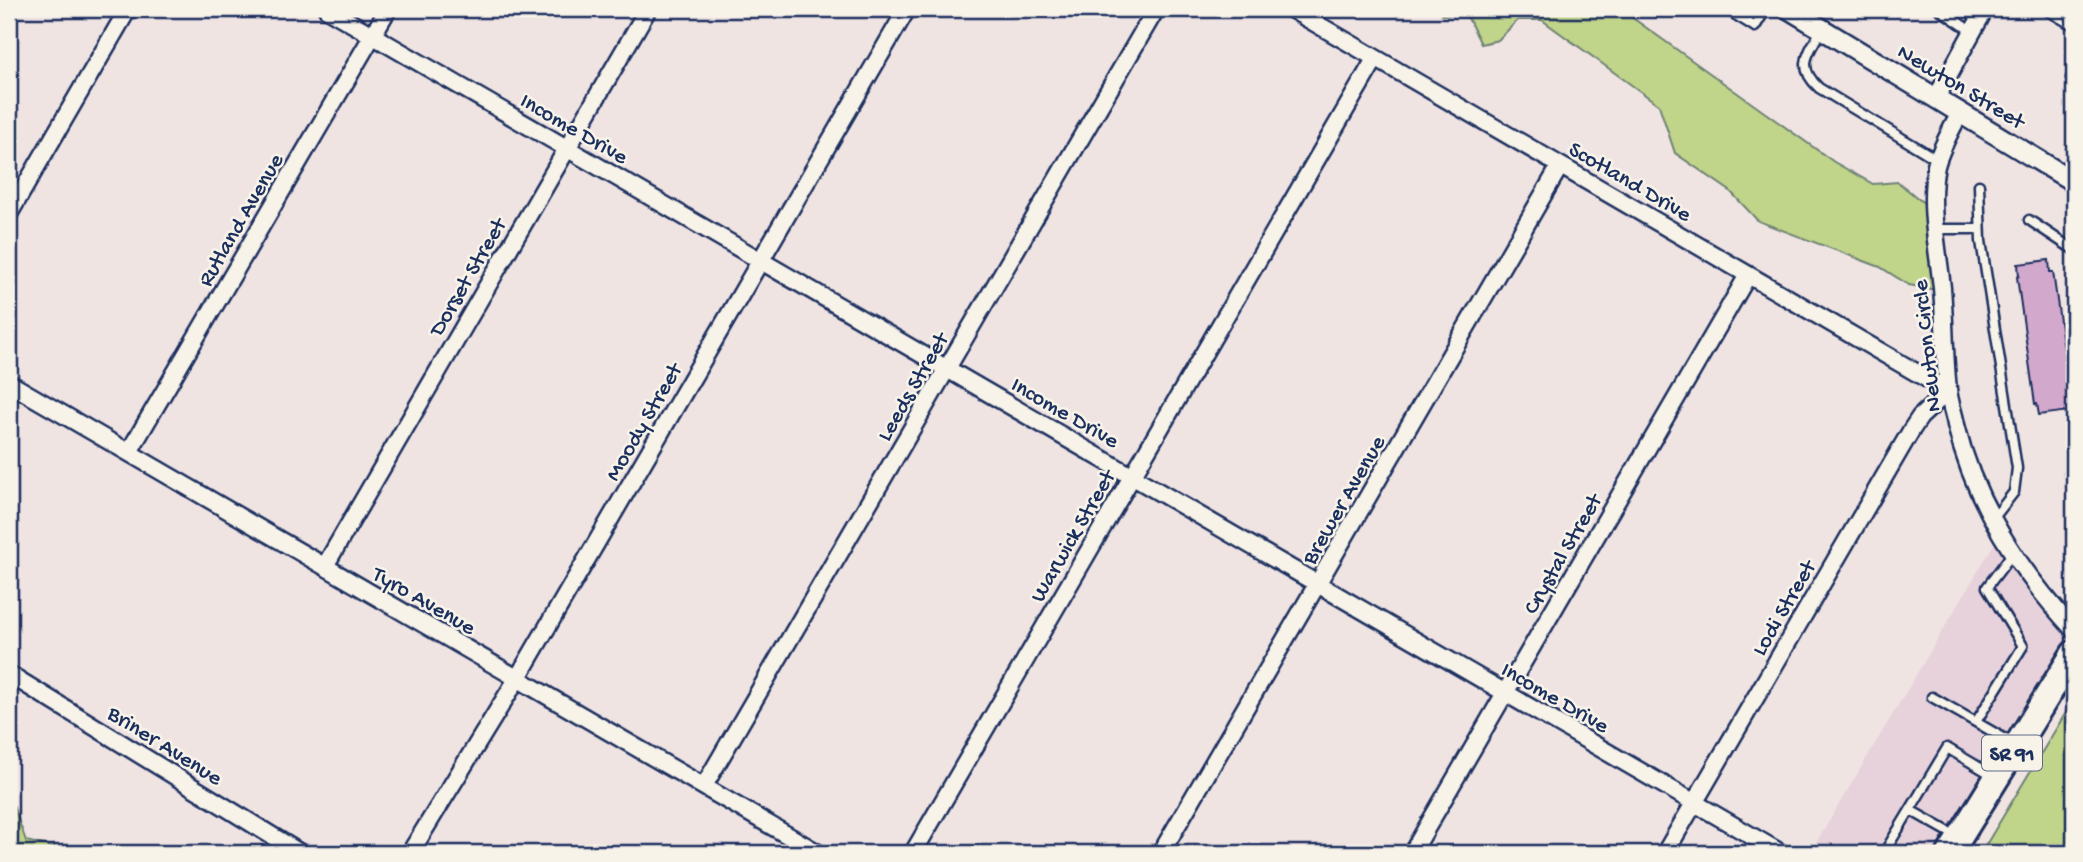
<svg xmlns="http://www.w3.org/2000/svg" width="2083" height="862" font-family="'Gochi Hand',sans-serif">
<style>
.built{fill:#e7d2dc}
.green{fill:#c0d48a;stroke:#6e8274;stroke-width:2}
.building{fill:#d3a8cd;stroke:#1b2f5e;stroke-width:2}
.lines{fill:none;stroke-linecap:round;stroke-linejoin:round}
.service-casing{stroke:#1b2f5e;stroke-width:13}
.minor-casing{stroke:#1b2f5e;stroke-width:21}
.tertiary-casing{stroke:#1b2f5e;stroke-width:24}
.primary-casing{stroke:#1b2f5e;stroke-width:30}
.service{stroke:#f7f3e8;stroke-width:8}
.minor{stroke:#f7f3e8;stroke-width:16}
.tertiary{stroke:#f7f3e8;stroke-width:19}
.primary{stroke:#f7f3e8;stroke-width:24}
.labels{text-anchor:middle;stroke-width:5;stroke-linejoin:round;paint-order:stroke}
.shield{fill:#f7f3e8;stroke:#5d6a87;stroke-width:2}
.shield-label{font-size:21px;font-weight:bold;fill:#1b2f5e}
.street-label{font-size:23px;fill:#1b2f5e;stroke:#f7f3e8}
</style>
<rect width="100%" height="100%" fill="#f0e4e3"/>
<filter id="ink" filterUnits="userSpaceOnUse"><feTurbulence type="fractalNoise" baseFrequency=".0143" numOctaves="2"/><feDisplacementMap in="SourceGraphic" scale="14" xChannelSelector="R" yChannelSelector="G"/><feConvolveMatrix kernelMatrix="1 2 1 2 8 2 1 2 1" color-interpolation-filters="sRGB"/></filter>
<g filter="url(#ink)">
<!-- built -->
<path class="built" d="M2074,452V482L2061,474Z
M2000,534L2074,630V653L1950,853H1810Z"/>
<!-- green -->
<path class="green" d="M1440,9H1620L1834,162L1873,184L1898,182L1926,205L1936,290L1909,285L1880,267L1758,221L1730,191L1675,153L1659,105L1542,20H1518L1498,40L1481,44L1466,14L1442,15Z
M2074,699V853H1981Z
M9,801L13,805L26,841L79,853H9Z"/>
<!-- building -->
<path class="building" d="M2049,260L2050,272H2053L2071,399L2068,400L2070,411L2039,415L2037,404H2035L2017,277L2019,276L2018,264Z"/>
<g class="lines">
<!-- service casing -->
<g class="service-casing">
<path id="service" d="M1726,9L1755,27L1766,9
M1939,9L1971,31
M2045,9L2074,26
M1740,18L1746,9
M1822,29C1809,52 1795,66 1819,88L1938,160
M2071,78L2074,80
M2063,175L2074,154
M1979,185L1981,241L2017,468L2014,492L1993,519
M2029,220L2074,250
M1936,229H1980
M1932,697L2014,744
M1976,722L2023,646L1987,587L2012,554
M1956,836L1910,810L1947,748L1994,776
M1884,853L1910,810"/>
</g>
<!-- minor casing -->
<g class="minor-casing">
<path id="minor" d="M327,9L1781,853
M1291,9L1948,391L1920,417L1912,429L1665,853
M1936,98L1985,9
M1960,113C1951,130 1941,147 1936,166C1928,205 1938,249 1942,288C1945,322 1944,356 1948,389C1949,401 1954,413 1956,425C1975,505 2020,571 2074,630
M9,214L128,9
M9,383L818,853
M129,452L388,9
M325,566L648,9
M9,674L300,853
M704,786L1156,9
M410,853L517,679L907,9
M913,853L1375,59
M1161,853L1560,166
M1412,853L1748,275"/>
</g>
<!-- tertiary casing -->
<g class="tertiary-casing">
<path id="tertiary" d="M1789,9L2074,182"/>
</g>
<!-- primary casing -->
<g class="primary-casing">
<path id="primary" d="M1950,853L2074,653"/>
</g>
<!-- service -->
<use href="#service" class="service"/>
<!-- minor -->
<use href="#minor" class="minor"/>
<!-- tertiary -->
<use href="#tertiary" class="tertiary"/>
<!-- primary -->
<use href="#primary" class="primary"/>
</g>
</g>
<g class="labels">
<!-- shield labels -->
<rect class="shield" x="1982" y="735.5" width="60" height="35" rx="5"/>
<g class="shield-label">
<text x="2012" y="760">SR 91</text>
</g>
<!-- street labels -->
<g class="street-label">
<text transform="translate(1962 85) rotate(31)" y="8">Newton Street</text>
<text transform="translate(575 127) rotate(30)" y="8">Income Drive</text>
<text transform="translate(1631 180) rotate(30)" y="8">Scotland Drive</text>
<text transform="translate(239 219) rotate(-60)" y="8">Rutland Avenue</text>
<text transform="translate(466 276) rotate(-60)" y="8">Dorset Street</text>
<text transform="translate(1925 346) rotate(-96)" y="8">Newton Circle</text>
<text transform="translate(911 386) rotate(-60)" y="8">Leeds Street</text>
<text transform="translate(1066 411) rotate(30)" y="8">Income Drive</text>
<text transform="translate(642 421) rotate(-60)" y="8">Moody Street</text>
<text transform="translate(1342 499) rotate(-60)" y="8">Brewer Avenue</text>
<text transform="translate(1071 535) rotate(-60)" y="8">Warwick Street</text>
<text transform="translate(1561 553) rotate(-60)" y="8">Crystal Street</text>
<text transform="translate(425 599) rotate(30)" y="8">Tyro Avenue</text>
<text transform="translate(1782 607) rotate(-60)" y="8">Lodi Street</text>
<text transform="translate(1556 696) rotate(30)" y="8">Income Drive</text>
<text transform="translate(166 744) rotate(32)" y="8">Briner Avenue</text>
</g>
</g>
<!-- margin -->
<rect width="2083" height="862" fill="none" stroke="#f7f3e8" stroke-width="35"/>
<rect x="18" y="18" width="2048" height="827" fill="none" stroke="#1b2f5e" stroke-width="2.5" filter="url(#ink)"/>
</svg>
